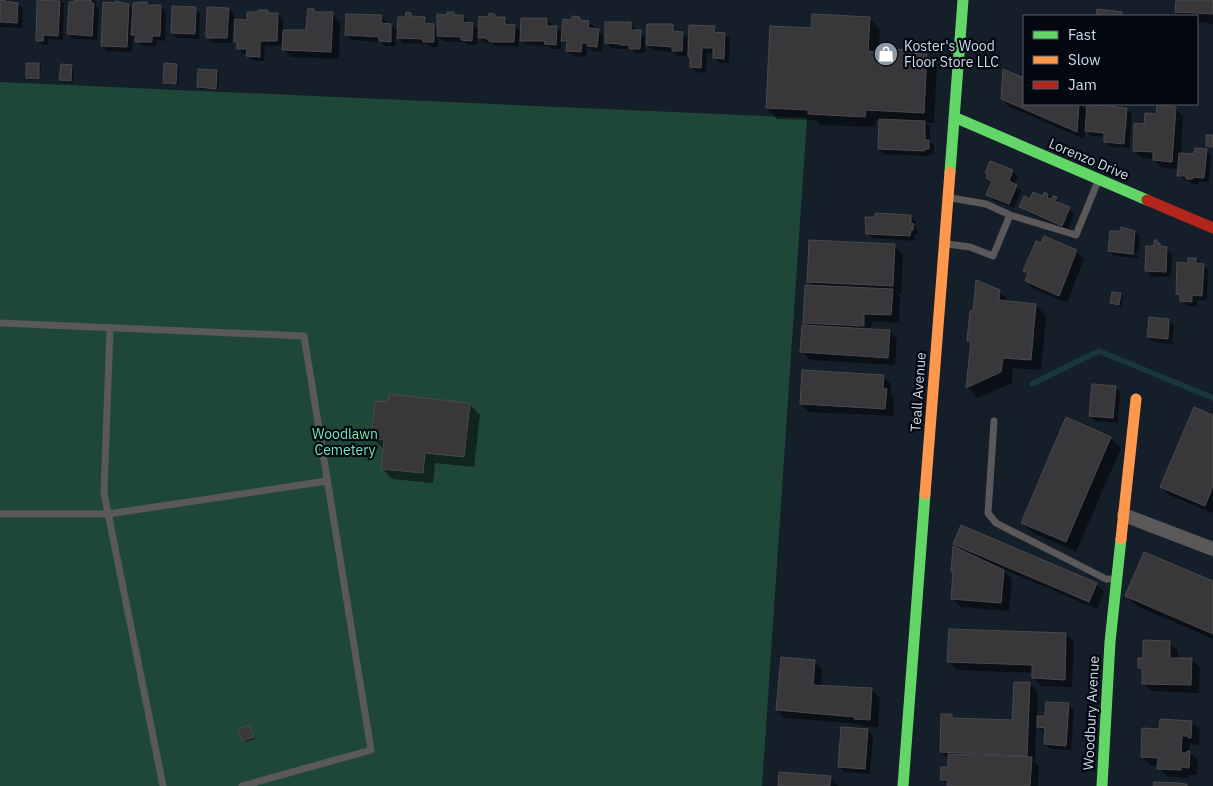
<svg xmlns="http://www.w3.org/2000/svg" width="1213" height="786" font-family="'IBM Plex Sans',sans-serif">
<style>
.green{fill:#1f4737}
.shadow{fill:#0007}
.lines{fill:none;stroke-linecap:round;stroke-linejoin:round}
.stream{stroke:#19373d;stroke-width:5.5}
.building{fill:#38383b;stroke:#4a494d}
.lane{stroke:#5b585a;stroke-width:7}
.street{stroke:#5b585a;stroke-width:14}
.fast{stroke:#63d668;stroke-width:11}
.slow{stroke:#ff974d;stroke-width:11}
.jam{stroke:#b3261e;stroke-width:11}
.labels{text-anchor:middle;stroke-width:4.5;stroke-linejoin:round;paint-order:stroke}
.poi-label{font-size:14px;fill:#d0dbe9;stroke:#030810;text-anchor:start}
.street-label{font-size:14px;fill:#d0dbe9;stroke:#030810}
.park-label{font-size:14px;fill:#76e7b4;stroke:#030810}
</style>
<rect width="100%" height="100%" fill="#151f2a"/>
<!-- green -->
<path class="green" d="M0,82L807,118L762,786H0Z"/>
<!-- shadow -->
<path class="shadow" d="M0,0H9L13,4H18L23,9L22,28L0,27Z
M51,0H60L64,4L63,40L48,39V45H42L37,40Z
M76,0H94L96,2V6L99,9L97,40L74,39L68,34Z
M1177,0H1213V24L1197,22V16H1181L1176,11Z
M119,3L129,5L133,10L147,4L149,6L161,7L166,12L165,41L157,40L156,47L142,46L133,35L132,52L107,51L102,46L104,4Z
M195,8L200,14L199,39L177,38L172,33Z
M229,9L234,14L232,43H213L207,36Z
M313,10L316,13L332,14L340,22L339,59L291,57L283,49L284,46L265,45L264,61H253L248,54H243L238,48V44L235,42L248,21L268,12L270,14H278L283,20V31L307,32Z
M453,13L456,16L463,17L468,22V24H473L480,31L490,18L495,15L498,18L505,19L510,25L515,26L522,33L547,19L552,25V27H556L563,34L573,21L579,18L583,22H588L594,27L593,30H598L603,36L602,52L593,51L587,47L586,57L573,56L567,51L568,46L561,39V49H551L548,46L527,45L519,38V47L496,46L492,43H485L478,36L477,45H468L465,42L443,41L439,36L438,47H429L427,44L403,43L396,36L395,46H385L381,42L352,40L346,35L381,16L386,21V24L391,25L398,32L410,14L414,17L425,18L430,25H434L438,29L448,16Z
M869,18L880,29L879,50L908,51L911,54L926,55L937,65L934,123H926L930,127V142L934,146V154L929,153V156L884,154L879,149L880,120H876L875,127L820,125L816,120L777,119L767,108L812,29Z
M631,23L636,29V32H640L645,37V53H636L632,50L611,48L606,43Z
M672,26L677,33H682L687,38V56H678L674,52L653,50L648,45Z
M714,27L719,34H725L730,39L729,63H719L714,58V53H707L706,73L696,72L691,67L692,59L689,57Z
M38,64L41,66L40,80H29L27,78Z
M177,65L179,67L178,85H166L164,83Z
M72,66L74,68L73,83L63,82L61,80Z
M1004,71L1024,80V104H1079L1088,112L1127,109L1132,114L1129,148L1110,147L1105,141V137L1091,136L1085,130L1084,139L1010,107L1002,99Z
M217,72L219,74L218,90L200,89L198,87Z
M1175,108L1183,116L1181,154L1195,156L1206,150L1211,155L1209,182H1198V184H1192L1189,181L1184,180L1179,175V169L1162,168L1154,159L1142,158L1134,150L1145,125L1157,115Z
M991,162L1013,171L1018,177L1014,185L1021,191L1014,208L993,200L988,194L993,183L988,178Z
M1048,195L1053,200L1054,198L1056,199L1074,214L1068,230L1026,212L1021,207L1031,201L1044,198Z
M911,216L916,222V227L918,230V234H915V241L873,238L867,233Z
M1135,232L1140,237L1138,253L1113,250V253L1138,255V258L1114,256L1109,251Z
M1156,241L1172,253L1171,277L1151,276L1146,270Z
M1042,245L1076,251L1084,259L1067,303L1034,289L1026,281L1028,275L1024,271Z
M895,246L903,254L901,294L896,293L900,298L899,323L872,321L871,330L889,331L897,339L895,365L810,360L802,352L808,326L804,322L813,286L808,281Z
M1196,259L1208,270L1207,301L1197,300V306H1187L1177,294L1189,264Z
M999,291L1010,302L1035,305L1046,315L1041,370L1013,368L1012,383L978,398L967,387L972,343L969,340Z
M1121,294L1123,297L1121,307L1114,305L1111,303Z
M1169,320L1174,326L1172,344L1153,342L1148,337Z
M883,376L891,384V394L894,398L893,416L809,412L801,404Z
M1115,387L1120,392L1118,423L1095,421L1090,416Z
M469,404L480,415L474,467L435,463L433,483L392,479L382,468L384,449L372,438Z
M1213,417V513L1169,495L1161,487Z
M1110,438L1121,448L1076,552L1033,533L1022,523Z
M955,544L1096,584L1104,592L1097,609L1001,568L1012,579L1009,611L961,607L953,599L955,574L952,571L963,552Z
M1213,583V639L1137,606L1126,596Z
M1066,634L1074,642L1072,687L1041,686L1033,678V673L957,670L949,662Z
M1170,643L1178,651V659L1192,660L1200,668L1199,693L1151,691L1143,683V672L1139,667L1144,660Z
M814,661L822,669L821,686L872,690L880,698L878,727L864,726L861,724L785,718L777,710Z
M1030,684L1038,692L1037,717H1047L1068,704L1074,710L1071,750L1050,749L1045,744L1046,732H1043L1036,725L1035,762L1039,766L1038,786H948L942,779L949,768V760L941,752L952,715L955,719L1013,722Z
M1192,722L1200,730L1199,746L1190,743L1189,752L1198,760L1197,775H1188V778L1167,776L1159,768V765H1150L1142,756L1160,730Z
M250,727L255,739L245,742L243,740Z
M868,730L873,735L870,774L845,772L839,767Z
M830,778L838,786H779Z"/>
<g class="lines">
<!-- stream -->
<path class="stream" d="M1032,384L1099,351L1213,398"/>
</g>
<!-- building -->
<path class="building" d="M0,0L18,3L17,23L0,22Z
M37,0L60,1L58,36L44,35L43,41H36Z
M74,0H91V3H94L92,36L67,34L69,2H74Z
M1176,0H1213V14L1175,12Z
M115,1L129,4L127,47L101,46L103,2L115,3Z
M141,2H147V5H161L160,36H152V42H135L136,35H131L133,3Z
M172,6L196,7L195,34L171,33Z
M207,7L229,8L227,38H207L206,36Z
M308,8L314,9V12H333L331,52L282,50L283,30H306Z
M1097,9L1122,12V16H1096Z
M258,10H268V13H278L277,41H260V57L246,56L247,49H237V42H234L235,19L247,20V12H257Z
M406,12L411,13V16L425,17V23L434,24V42H423V39L397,38L398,17H405Z
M447,12H454V15H463V22L473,23L472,41L461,40V37L437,36V14L447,15Z
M489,13L495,14V17H505V24L515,25L514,42H490L486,38H478L479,16L488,17Z
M346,14L382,15L381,23L391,24V42L379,41V37L345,35Z
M812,14L870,17L868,51L878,52L879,48L908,50V53L927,54L924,113L866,110L865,117L808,114V110L766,108L770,26L811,28Z
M572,16L580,17V20L589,21L588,28L599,29L597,47L587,46V43H582L581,52L566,51L567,41H561L563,19L572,20Z
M521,18H547V26H557L556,45L544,44L545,41H520Z
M605,22H631V30H641L640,49H629V45H620V44L605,43Z
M647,24H673V31L683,32L682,51H672V47L646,45Z
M689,25L715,26L714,32L725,33L724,59L713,58V48H702L701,68L690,67V57H688Z
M26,63H39V79L26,78Z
M164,63L177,64L176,84L163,83Z
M61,64L72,65L71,81L59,80Z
M198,69L217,70L216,89L197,87Z
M1003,69L1024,78V104H1079L1077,132L1001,99Z
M1087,104L1127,108L1124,144L1104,142V133L1085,131Z
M1157,105L1176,107L1172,162L1153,160V152L1133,151L1134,123L1144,124L1145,113L1156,114Z
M879,119L925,121V140H929V149H925L924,151L878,149Z
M1206,135H1213V147L1206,146Z
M1195,148L1207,149L1204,178L1193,177V179H1186V176H1177L1179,153L1194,154Z
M990,161L1013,170L1009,181L1017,185L1009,204L986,195L992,181L986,178L988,174L985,173Z
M1033,192L1043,196L1044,192L1048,194L1047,198L1052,199L1053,196L1057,197L1055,201L1070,207L1062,226L1019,207L1024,196L1030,199Z
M875,213L911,215V223L914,224L913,230L911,229L910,236L866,234L865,217H875Z
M1121,227L1135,231L1133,254L1108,251L1110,231H1120Z
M1044,236L1077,250L1059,296L1025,281L1028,273L1023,271L1036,241L1041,243Z
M809,240L895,244L893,286L807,282Z
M1154,240H1157V243H1160V246L1167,247L1166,272L1145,271L1146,246H1154Z
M1188,258H1196V263L1204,264L1202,296L1192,295V302L1180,301V295L1176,294L1177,262L1188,263Z
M976,280L1000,290L999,300L1036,304L1031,360L1003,358L1001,372L966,388L971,341H967L970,311H973Z
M805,285L893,289L891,315L864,314V326L803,323Z
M1112,292L1121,293L1119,305L1110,303Z
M1149,317L1169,319L1168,339L1147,337Z
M802,325L890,330L888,358L800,352Z
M802,370L884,375L883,388L887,389L885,409L800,404Z
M1092,384L1116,386L1113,418L1089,416Z
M389,394L470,403L464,457L425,453L423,473L381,469L384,440L371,439L375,401L388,402Z
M1194,407L1213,415V486L1205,506L1160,487Z
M1066,417L1111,437L1066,542L1021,523Z
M961,525L1097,583L1089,602L953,544Z
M953,546L1004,570L1001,603L951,599L953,572H951Z
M1144,552L1213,581V634L1125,596Z
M949,629L1066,633L1065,680L1032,678V665L947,662Z
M1143,640L1170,641V658H1192L1191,685L1142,684V668H1138V658H1143Z
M781,657L815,660L813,685L872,688L870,720L854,719L855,717L776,710Z
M1014,682H1030L1027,756L940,752L941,714H952V718L1012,720Z
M1046,702L1069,703L1066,746L1044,744L1045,728L1037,727V716H1045Z
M1160,719L1192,721L1191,738H1188V736H1182L1181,753H1187V751H1190L1189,768L1181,767V770L1157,769L1158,758L1141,757L1142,728L1159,729Z
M250,725L254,737L242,741L238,729Z
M841,727L868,729L865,769L838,767Z
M948,754L1032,757L1030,786H947V780H940L941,767H948Z
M779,772L831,776L830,786H778Z
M1154,782L1179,783L1187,784V786H1153Z"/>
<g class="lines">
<!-- lane -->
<path class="lane" d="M1010,215L1076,235L1098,181
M947,244L970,247L993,256L1010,215L986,204L951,198
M0,323L304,336L371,750L242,786
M110,328L104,493L163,786
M994,421L988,513L996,523L1106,579H1114
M0,514H108L327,481"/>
<!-- street -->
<path class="street" d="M1124,515L1213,549"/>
<!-- fast -->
<path class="fast" d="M954,117L1147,200
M950,172L963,0
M903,786L925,494
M1102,786L1110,642L1121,539"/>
<!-- slow -->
<path class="slow" d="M925,494L950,172
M1121,539L1136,399"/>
<!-- jam -->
<path class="jam" d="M1147,200L1213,228"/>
</g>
<!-- icons -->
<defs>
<g id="shop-disc" transform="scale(1.25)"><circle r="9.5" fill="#8f99a6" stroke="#030810"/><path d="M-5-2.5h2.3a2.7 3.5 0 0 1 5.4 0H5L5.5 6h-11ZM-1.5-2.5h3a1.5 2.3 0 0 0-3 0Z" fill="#fff"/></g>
</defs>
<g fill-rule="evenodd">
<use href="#shop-disc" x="886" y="54"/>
</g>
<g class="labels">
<!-- poi labels -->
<g class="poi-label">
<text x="904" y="51">Koster's Wood<tspan x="904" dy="16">Floor Store LLC</tspan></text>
</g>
<!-- street labels -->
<g class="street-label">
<text transform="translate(1089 159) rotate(23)" y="5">Lorenzo Drive</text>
<text transform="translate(918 392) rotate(-86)" y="5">Teall Avenue</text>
<text transform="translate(1091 713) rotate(-87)" y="5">Woodbury Avenue</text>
</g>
<!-- park labels -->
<g class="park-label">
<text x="345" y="439">Woodlawn<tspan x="345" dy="16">Cemetery</tspan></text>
</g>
</g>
<!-- legend -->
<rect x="1023" y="15" width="175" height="90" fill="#030810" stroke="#555c67"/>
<rect x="1033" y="31" width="25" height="8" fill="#63d668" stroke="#555c67"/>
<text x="1068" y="40" font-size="15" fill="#d0dbe9">Fast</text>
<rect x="1033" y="56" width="25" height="8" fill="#ff974d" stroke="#555c67"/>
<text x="1068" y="65" font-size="15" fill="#d0dbe9">Slow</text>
<rect x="1033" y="81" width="25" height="8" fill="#b3261e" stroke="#555c67"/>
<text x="1068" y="90" font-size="15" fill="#d0dbe9">Jam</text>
</svg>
